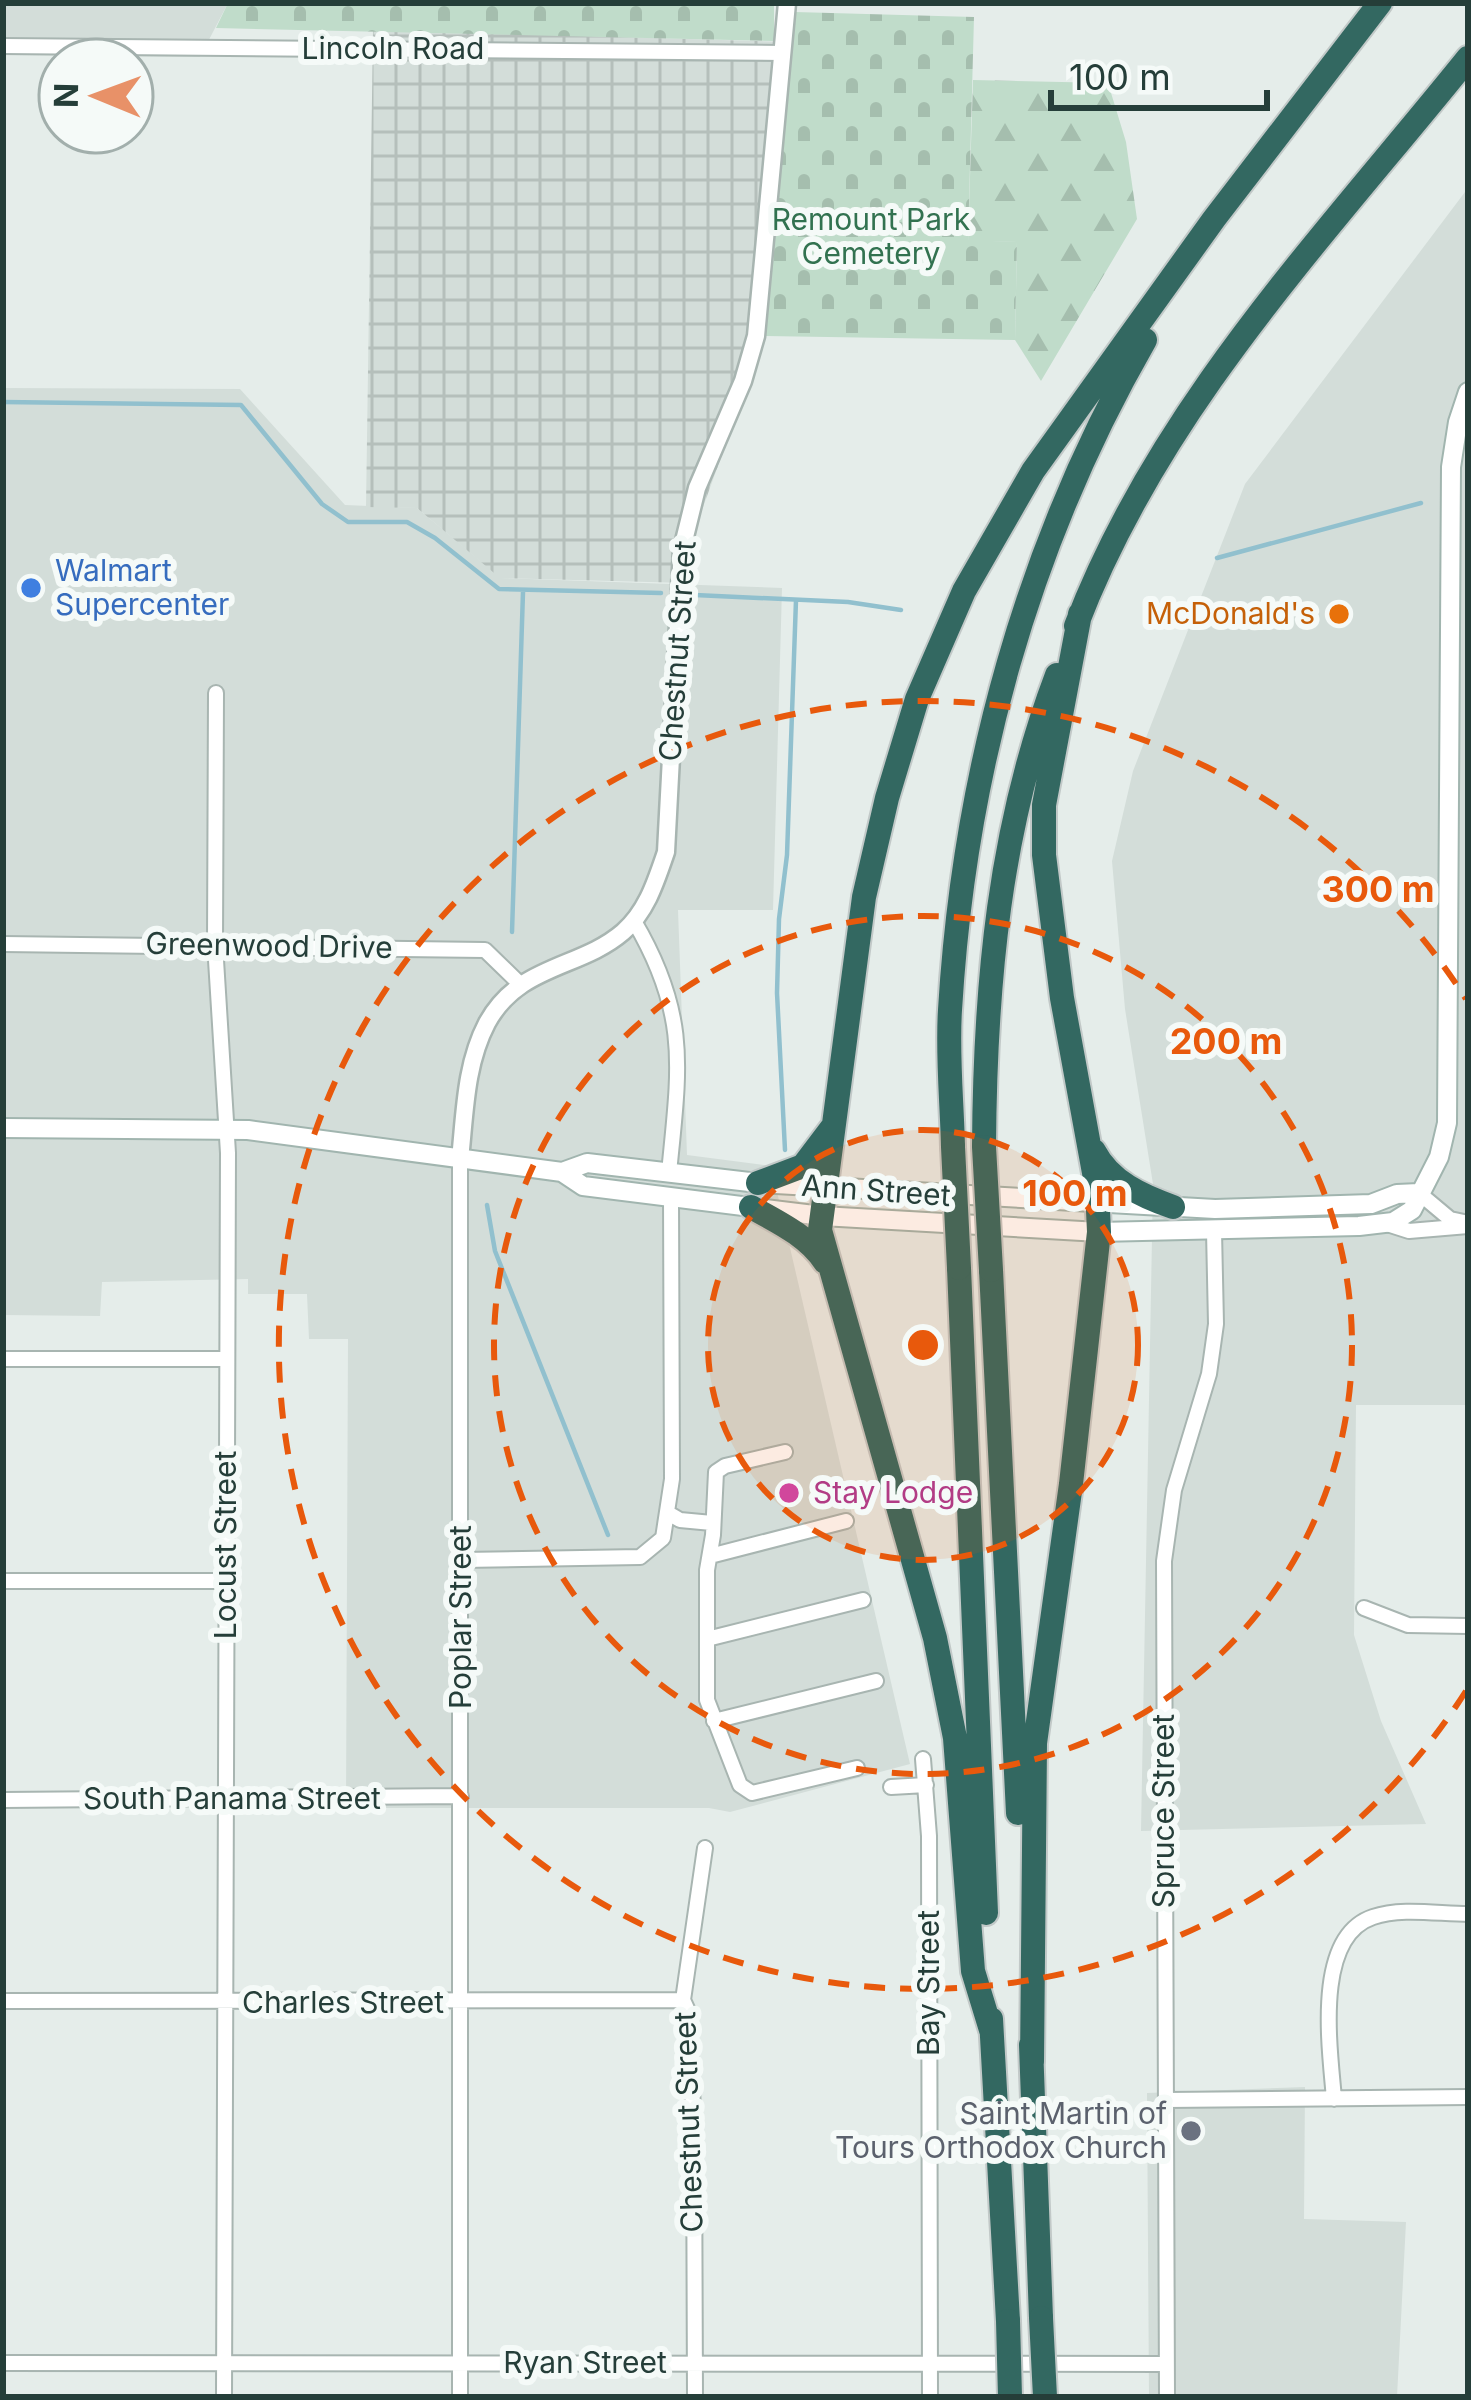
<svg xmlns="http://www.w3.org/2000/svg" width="1471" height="2400" font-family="Inter,sans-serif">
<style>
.built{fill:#d3ddd9}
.industrial{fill:url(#industrial-grid)}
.forest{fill:url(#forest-firs)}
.cemetery{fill:url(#cemetery-stones)}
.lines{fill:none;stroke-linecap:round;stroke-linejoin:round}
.stream{stroke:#91c0ce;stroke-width:4.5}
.minor-casing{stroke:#a8b5b1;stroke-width:18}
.tertiary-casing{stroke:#a8b5b1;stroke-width:21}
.secondary-casing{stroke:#a1b5af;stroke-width:22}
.motorway-casing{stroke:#c2c9c8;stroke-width:28}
.minor{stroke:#fff;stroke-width:14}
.tertiary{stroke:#fff;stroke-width:16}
.secondary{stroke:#fff;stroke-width:18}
.motorway{stroke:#336861;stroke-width:24}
.motorway-bridge-casing{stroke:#c2c9c8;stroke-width:28;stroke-linecap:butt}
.motorway-bridge{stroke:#336861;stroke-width:24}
.ring{fill:none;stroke:#e8590c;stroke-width:6;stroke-dasharray:21 15}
.shop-dot{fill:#3f7fe0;stroke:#f5faf8;stroke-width:4.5}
.food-dot{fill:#e8710a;stroke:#f5faf8;stroke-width:4.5}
.hotel-dot{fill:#d1479c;stroke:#f5faf8;stroke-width:4.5}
.worship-dot{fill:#6b7280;stroke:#f5faf8;stroke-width:4.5}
.labels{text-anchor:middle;stroke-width:12;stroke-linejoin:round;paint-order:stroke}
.street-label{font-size:30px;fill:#253e39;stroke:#f5faf8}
.park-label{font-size:30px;fill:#327250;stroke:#f5faf8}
.shop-label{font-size:30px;fill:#366cbe;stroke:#f5faf8;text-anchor:start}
.food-label{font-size:30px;fill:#c56008;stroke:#f5faf8;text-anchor:end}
.hotel-label{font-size:30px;fill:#b23c85;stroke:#f5faf8;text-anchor:start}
.worship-label{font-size:30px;fill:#5b616d;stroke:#f5faf8;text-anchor:end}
.centre{fill:#e8590c;stroke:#f5faf8;stroke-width:6}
.ring-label{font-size:36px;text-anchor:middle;font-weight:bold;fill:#e8590c;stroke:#f5faf8;stroke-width:12;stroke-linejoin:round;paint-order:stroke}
</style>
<defs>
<pattern id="industrial-grid" width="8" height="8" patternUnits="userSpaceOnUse" patternTransform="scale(3)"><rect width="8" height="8" fill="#d3ddd9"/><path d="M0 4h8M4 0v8" fill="none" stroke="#b5bfbb"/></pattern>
<pattern id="forest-firs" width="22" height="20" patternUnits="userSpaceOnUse" patternTransform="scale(3)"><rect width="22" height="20" fill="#c0dcca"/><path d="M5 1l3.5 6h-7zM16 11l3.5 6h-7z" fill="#a5beae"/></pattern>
<pattern id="cemetery-stones" width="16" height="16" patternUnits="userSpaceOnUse" patternTransform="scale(3)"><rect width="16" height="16" fill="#c0dcca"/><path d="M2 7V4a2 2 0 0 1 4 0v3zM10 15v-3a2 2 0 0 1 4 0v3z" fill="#a5beae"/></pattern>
</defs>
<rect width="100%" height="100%" fill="#e5edea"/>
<!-- built -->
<path class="built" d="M3,3H228L200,57L3,55Z
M1468,188V1405H1356L1354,1635L1381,1721L1426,1824L1141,1831L1153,1184L1125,1009L1112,861L1133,771L1245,484Z
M3,388L240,389L345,505L417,508L501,578L782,588L773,910H678L687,1155L771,1166L910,1764L730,1812L709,1808H346L348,1339H309L307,1294H248V1279L102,1282L100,1316L3,1315Z
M1305,2087L1304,2219L1406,2222L1397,2397H1149L1147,2093Z"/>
<!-- industrial -->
<path class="industrial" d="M373,30L792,42L765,336L694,532L686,583L500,578L417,508L366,507Z"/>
<!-- forest -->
<path class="forest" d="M973,80L1108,83L1126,142L1137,219L1041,381L1015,340L1017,242L968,241Z"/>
<!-- cemetery -->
<path class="cemetery" d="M228,3H774V41L216,28Z
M795,12L974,17L968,240L1017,242L1015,340L765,336Z"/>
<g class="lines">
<!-- stream -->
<path class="stream" d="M3,402L241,405L322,504L348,522H407L435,538L499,589L661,593
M1217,558L1421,503
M695,595L848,602L901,610
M512,932L523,592
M785,1150L777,993L779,919L787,855L796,600
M487,1205L495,1251L608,1535"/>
<!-- minor casing -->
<g class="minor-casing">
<path id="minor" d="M3,46L783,53
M216,693L215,944L228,1153L224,2397
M634,921C690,1016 679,1069 669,1173
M3,944L485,950L521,985
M1419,1193L1450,1219L1464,1222
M1384,1223L1409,1231L1468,1226
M3,1359H227
M785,1452L725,1466L716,1472L713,1535L707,1570V1700L740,1785L752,1793L857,1768
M668,1513L680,1520L712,1523
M710,1556L846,1521
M462,1560L640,1557L663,1538L672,1479L671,1197
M3,1581H226
M1364,1608L1408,1625L1468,1626
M707,1639L863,1600
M714,1721L876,1681
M923,1759L929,1836L930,2397
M891,1787L926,1785
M3,1800L461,1796
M3,2001L683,2000
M1334,2099C1330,2049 1313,1937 1373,1917C1401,1907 1439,1914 1468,1914
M1166,2100L1468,2097
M3,2363L1166,2364
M460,2397V1159
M695,2397L694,2127L688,2011L683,2000L705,1848
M1167,2397L1164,1561L1174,1490L1209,1374L1216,1324L1214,1231"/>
</g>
<!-- tertiary casing -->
<g class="tertiary-casing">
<path id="tertiary" d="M460,1159C465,1113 465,1065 487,1023C519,964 580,969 623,932C647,911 656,881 666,852L682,549L697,488L743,381L756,336L787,3"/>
</g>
<!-- secondary casing -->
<g class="secondary-casing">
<path id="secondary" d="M3,1128L248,1130L562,1172L583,1186L822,1216L1099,1232L1359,1226L1393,1222L1412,1210L1439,1157L1447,1123L1451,467L1458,422L1468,392
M562,1172L587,1163L758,1183L1215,1209L1371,1204L1397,1194L1419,1193"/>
</g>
<!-- motorway casing -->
<g class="motorway-casing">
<path id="motorway" d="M1076,626C1159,408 1324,237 1468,58
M953,1147C952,1102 947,1055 950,1010C964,775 1027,545 1145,340
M984,1147C985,985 999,828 1057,675
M1094,1151C1110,1182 1142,1196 1173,1207
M758,1183L803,1166L831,1129
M751,1207C778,1222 808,1236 825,1262
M959,1268L986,1913
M991,1270L1018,1813
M991,2019L1008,2321
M991,2030L973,1971L955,1738L935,1638L820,1230L864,897L887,798L917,699L964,591L1033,471L1214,219L1380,3
M1031,2045L1041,2318
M1032,2062L1035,1743L1071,1484L1099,1232L1097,1189L1062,998L1044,855V805L1080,614"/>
</g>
<!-- minor -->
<use href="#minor" class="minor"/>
<!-- tertiary -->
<use href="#tertiary" class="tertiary"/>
<!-- secondary -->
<use href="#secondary" class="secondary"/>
<!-- motorway -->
<use href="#motorway" class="motorway"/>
<!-- motorway-bridge casing -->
<g class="motorway-bridge-casing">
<path id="motorway-bridge" d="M953,1147L959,1268
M984,1147L991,1270
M1041,2318L1045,2397
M1008,2321L1010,2397"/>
</g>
<!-- motorway-bridge -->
<use href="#motorway-bridge" class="motorway-bridge"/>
</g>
<!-- distance rings -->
<circle cx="923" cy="1345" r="215" fill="#e8590c" fill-opacity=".12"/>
<g class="ring">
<circle cx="923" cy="1345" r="215"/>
<circle cx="923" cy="1345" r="429"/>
<path d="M1466 1691A644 644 0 1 1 1466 999"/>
</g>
<!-- markers -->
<circle class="shop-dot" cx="31" cy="588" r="12"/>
<circle class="food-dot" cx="1339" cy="614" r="12"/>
<circle class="hotel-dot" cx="789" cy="1493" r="12"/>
<circle class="worship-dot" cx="1191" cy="2131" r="12"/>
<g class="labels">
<!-- street labels -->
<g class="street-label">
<text x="393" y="59">Lincoln Road</text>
<text transform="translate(678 651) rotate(-86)" y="10">Chestnut Street</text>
<text transform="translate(269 946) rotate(1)" y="10">Greenwood Drive</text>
<text transform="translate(876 1191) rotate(4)" y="10">Ann Street</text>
<text transform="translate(226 1545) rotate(-90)" y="10">Locust Street</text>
<text transform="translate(461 1617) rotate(-90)" y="10">Poplar Street</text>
<text x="232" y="1809">South Panama Street</text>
<text transform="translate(1164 1811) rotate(-90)" y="10">Spruce Street</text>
<text transform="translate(929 1983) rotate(-90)" y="10">Bay Street</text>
<text x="343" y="2013">Charles Street</text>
<text transform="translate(689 2122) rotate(-92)" y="10">Chestnut Street</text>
<text x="585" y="2373">Ryan Street</text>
</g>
<!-- park labels -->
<g class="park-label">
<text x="871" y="230">Remount Park<tspan x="871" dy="34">Cemetery</tspan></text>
</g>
<!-- shop labels -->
<g class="shop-label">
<text x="55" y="581">Walmart<tspan x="55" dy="34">Supercenter</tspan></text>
</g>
<!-- food labels -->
<g class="food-label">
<text x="1315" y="624">McDonald's</text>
</g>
<!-- hotel labels -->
<g class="hotel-label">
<text x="813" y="1503">Stay Lodge</text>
</g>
<!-- worship labels -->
<g class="worship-label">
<text x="1167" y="2124">Saint Martin of<tspan x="1167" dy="34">Tours Orthodox Church</tspan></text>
</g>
</g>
<circle cx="923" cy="1345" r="18" class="centre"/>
<g class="ring-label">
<text x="1378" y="902">300 m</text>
<text x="1226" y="1054">200 m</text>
<text x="1075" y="1206">100 m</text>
</g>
<!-- border -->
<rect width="1471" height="2400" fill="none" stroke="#253e39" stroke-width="12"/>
<!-- north arrow -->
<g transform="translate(96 96) rotate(271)"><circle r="57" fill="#f5faf8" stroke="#a2afac" stroke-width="3"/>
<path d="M0-9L21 45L0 30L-21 45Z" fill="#e89168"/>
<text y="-18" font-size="33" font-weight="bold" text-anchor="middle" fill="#253e39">N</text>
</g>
<!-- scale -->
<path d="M1051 90v18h216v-18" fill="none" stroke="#253e39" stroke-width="6"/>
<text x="1069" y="90" font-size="36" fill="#253e39" stroke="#f5faf8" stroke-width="9" paint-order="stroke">100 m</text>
</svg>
